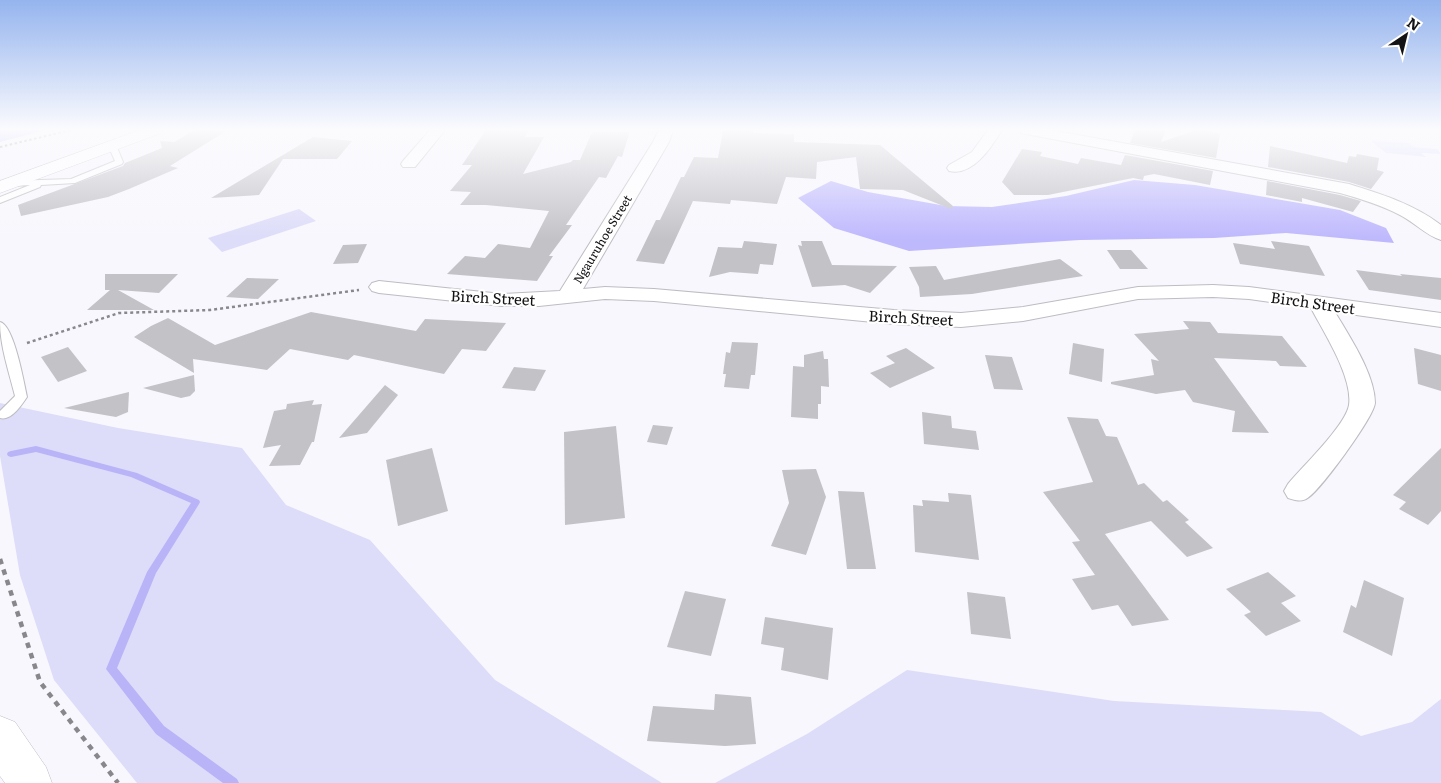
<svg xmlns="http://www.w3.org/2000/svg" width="1441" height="783" font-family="Literata,serif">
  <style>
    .green { fill: #dddcf9 }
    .forest { fill: #beb8fd }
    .water { fill: #b9b3f7 }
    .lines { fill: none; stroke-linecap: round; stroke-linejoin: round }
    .stream { fill: #b9b3f7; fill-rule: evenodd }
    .building { fill: #c2c2c7 }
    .lane-casing { stroke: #bdbdc2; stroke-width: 2 }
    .street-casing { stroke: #bdbdc2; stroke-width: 2 }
    .secondary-casing { stroke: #bdbdc2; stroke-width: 1 }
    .path-far2 { stroke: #88888c; stroke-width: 2; stroke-dasharray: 2.5 2.5; stroke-linecap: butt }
    .path-far1 { stroke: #88888c; stroke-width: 2.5; stroke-dasharray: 3 3; stroke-linecap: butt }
    .path { stroke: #88888c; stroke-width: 4.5; stroke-dasharray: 5.5 5.5; stroke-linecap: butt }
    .lane { fill: #fff; fill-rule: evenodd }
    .street { fill: #fff; fill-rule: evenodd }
    .secondary { fill: #fff; fill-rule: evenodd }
    .labels { text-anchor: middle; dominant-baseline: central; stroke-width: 4.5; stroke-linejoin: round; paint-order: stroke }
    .far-street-label { font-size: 12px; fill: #131315; stroke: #fff }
    .street-label { font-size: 15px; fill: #131315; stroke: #fff }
  </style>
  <rect width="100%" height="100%" fill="#f7f7fd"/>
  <!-- green -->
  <g class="green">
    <path d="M1371,141L1408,143L1414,147L1437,149L1441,154L1421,153L1426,157L1386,153Z"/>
    <path d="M299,209L316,221L222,252L208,238Z"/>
    <path d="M0,403L118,428L242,448L286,505L370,540L495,680L662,783H137L54,680L20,575L0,456Z"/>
    <path d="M907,670L1114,701L1321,712L1361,736L1412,722L1441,699V783H715L807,734Z"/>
  </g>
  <!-- forest -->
  <path class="forest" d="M1134,180L1195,185L1340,210L1386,228L1394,243L1286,233L1214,238L1080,240L909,251L834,228L798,198L831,181L868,192L946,206L992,207L1066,196Z"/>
  <!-- water -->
  <path class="water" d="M0,130H46L0,142Z"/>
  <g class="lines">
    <!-- stream -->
    <path class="stream" d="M36,446L137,473L199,500L200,502L199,504L156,573L117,668L164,726L237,779L239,783H223L156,734L106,669L147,572L191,503L131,477L36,452L11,457L8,456L7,454L8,452L11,451Z"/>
  </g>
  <!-- building -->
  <g class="building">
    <path d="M195,130L226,131L170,166L178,168L129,189L108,197L21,216L18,205L123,166L125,163L162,148L160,141L174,142Z"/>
    <path d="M486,130H529L525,137H544L523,174L571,162L573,160H580L592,132H629V134L622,157L618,156L606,178L599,177L566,225H572L549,256H553L537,281L447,274L465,256L485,258L498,244L530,248L549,211L486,205H460L471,192L450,191L472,165H462Z"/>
    <path d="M725,130H753V133L794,134V142L880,145L953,206L951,209L903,190L860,189L856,157L817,162L816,179L786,177L777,204L731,200L730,204L693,201L664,264L636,261L656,220H660L681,177H684L694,157L718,158L723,131Z"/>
    <path d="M1135,130H1166L1161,142L1196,130H1207L1220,134L1216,158L1130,143Z"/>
    <path d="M313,137L352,141L337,159H283L259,195L211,198Z"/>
    <path d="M1270,146L1347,163L1349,156L1356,157L1357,154L1379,158L1377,170L1384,172L1371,189L1349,182L1268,167Z"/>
    <path d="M1022,149L1042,152L1040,156L1078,164L1081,158L1121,165L1125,155L1213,171L1210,185L1154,174L1144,176L1143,180L1133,178L1048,195H1014L1002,182Z"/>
    <path d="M1267,181L1340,195L1361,201L1353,212L1302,198V202L1266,195Z"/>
    <path d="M744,241L777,244L773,265L760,264L758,274L730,272L709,277L718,247L742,248Z"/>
    <path d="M801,241H822L832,265L897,266L870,293L845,285L812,287L798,245L802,246Z"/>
    <path d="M1271,241L1309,246L1325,276L1240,264L1233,243L1275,249Z"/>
    <path d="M367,244L358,263L333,264L343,245Z"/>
    <path d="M1107,250H1131L1148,269H1120Z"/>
    <path d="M1060,259L1083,276L972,294L920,297L919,287L909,267L936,266L944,280Z"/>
    <path d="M1356,270L1402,276L1400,274L1441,278V300L1369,290Z"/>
    <path d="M105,274H178L159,293L118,290L154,310H87L110,290H105Z"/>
    <path d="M247,278L279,279L258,299L226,297Z"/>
    <path d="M311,312L416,331L425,319L506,323L486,351L462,349L444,374L354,355L348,360L290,349L267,370L193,359L194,373L134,337L151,326L168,318L215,345Z"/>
    <path d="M1183,321L1210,322L1218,333L1282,336L1307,367L1280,366L1276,361L1214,358L1269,433L1232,432L1235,411L1193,402L1185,390L1156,394L1111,384V382L1154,375L1151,359L1159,361L1134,334L1189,329Z"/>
    <path d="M732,342L758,343L755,375H751L749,389L724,387L726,374H723L726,352L730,353Z"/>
    <path d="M1073,343L1104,349L1102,382L1069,374Z"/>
    <path d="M68,347L87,371L58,382L41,357Z"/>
    <path d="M906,348L935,368L890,388L870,373L895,363L886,356Z"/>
    <path d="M1414,348L1441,355V391L1418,384Z"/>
    <path d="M823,351L824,359H828L829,387L821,386V404H818V419L791,417L793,366L804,367V355Z"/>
    <path d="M985,355L1012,357L1023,390L994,389Z"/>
    <path d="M514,367L546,370L535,391L502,388Z"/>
    <path d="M194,375L195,391L190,396L181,398L143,388Z"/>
    <path d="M385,385L398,395L367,433L339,438Z"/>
    <path d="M129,392L128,412L116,417L64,408Z"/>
    <path d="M314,400L312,405L322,404L314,442H312L300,465L269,466L281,445L263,448L274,411L286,409L287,404Z"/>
    <path d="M922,412L951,416L952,428L976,431L979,450L924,444Z"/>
    <path d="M1067,417L1098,419L1106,436L1117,437L1138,485L1144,483L1163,502L1167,500L1189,520L1185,522L1213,548L1187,557L1151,521L1105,534L1169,620L1132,626L1118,605L1092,610L1072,579L1095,575L1072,542L1080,541L1043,492L1093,482Z"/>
    <path d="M653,425L673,427L667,445L647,442Z"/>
    <path d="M616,426L625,518L565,525L564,432Z"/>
    <path d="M432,448L448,511L398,526L386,460Z"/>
    <path d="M1441,448V511L1428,525L1399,509L1406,502L1393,495Z"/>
    <path d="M816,469L826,497L806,555L771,546L789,503L782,470Z"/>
    <path d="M838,491L864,492L876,569H847Z"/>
    <path d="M948,493L971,495L979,560L915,552L913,505L923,506L922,500L949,502Z"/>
    <path d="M1268,572L1296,596L1281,603L1301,621L1266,636L1244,615L1251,612L1226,589Z"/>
    <path d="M1364,580L1404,598L1392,656L1343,632L1351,605L1356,608Z"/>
    <path d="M685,591L726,599L711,656L667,647Z"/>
    <path d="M967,592L1005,597L1011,639L971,634Z"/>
    <path d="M765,617L833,628L828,680L781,670L784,648L761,644Z"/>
    <path d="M715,694L751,697L756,744L725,746L647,741L653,706L714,710Z"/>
  </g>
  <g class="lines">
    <!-- lane casing -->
    <g class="lane-casing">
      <g id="lane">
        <path d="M109,143L116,145L123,162L122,164L75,183L41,185L40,187L0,203V197L30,185L13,186L9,183L10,181L71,179L115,161L108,145Z"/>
        <path d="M0,322C14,325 24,383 27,397C21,406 11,421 0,418V411L15,396C9,372 0,346 0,322Z"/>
      </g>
    </g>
    <!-- street casing -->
    <g class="street-casing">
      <g id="street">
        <path d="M430,130H445L415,167H403L401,164L403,161Z"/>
        <path d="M659,130H673L669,142L583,289L605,287L654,289L894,310L961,313L1023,307L1138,287L1213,285L1249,287L1441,313V327L1335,312C1349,336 1375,374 1375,403C1374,417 1318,494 1306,499C1299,502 1295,500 1288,498L1284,491L1288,484C1302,467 1346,425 1349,405C1353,377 1324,333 1311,308L1249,299L1213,297L1138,299L1023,321L961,327L894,324L654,301L605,299L539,306H502L379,293L372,291L369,287L372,283L379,281L502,294L560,291L653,142Z"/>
        <path d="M988,130H1002C992,146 973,177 949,171L947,168L949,165L972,152Z"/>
        <path d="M1019,130H1050L1349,184C1381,194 1414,204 1441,225V240C1427,236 1414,222 1400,215C1381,205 1361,199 1340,193L1026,134L1021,133Z"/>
      </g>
    </g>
    <!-- secondary casing -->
    <g class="secondary-casing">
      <g id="secondary">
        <path d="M140,130H163L161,133L0,193V181Z"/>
        <path d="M0,716L15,722L46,767L52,783H5L0,776Z"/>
      </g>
    </g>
    <!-- path-far2 -->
    <path class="path-far2" d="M0,147L71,130"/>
    <!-- path-far1 -->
    <path class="path-far1" d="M27,343L119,313L210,310L359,290"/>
    <!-- path -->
    <path class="path" d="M0,559L40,682L118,783"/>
    <!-- lane -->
    <use href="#lane" class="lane"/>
    <!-- street -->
    <use href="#street" class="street"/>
    <!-- secondary -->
    <use href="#secondary" class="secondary"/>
  </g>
  <!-- sky -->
  <linearGradient id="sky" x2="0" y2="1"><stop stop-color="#95b4ee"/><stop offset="0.54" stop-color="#fbfbfe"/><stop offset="1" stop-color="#fbfbfe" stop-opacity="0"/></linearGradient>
  <rect width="1441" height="240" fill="url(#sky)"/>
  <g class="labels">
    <!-- far-street labels -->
    <g class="far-street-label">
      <text transform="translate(602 239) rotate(-59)">Ngauruhoe Street</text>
    </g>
    <!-- street labels -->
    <g class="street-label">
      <text transform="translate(493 297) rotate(3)">Birch Street</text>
      <text transform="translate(1313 302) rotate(8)">Birch Street</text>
      <text transform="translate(911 317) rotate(3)">Birch Street</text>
    </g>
  </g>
  <!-- north arrow -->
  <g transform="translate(1406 35) rotate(35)" stroke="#ffffff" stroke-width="4" paint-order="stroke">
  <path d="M0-4L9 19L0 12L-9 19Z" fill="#131315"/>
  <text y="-8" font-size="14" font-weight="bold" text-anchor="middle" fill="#131315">N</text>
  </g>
</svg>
